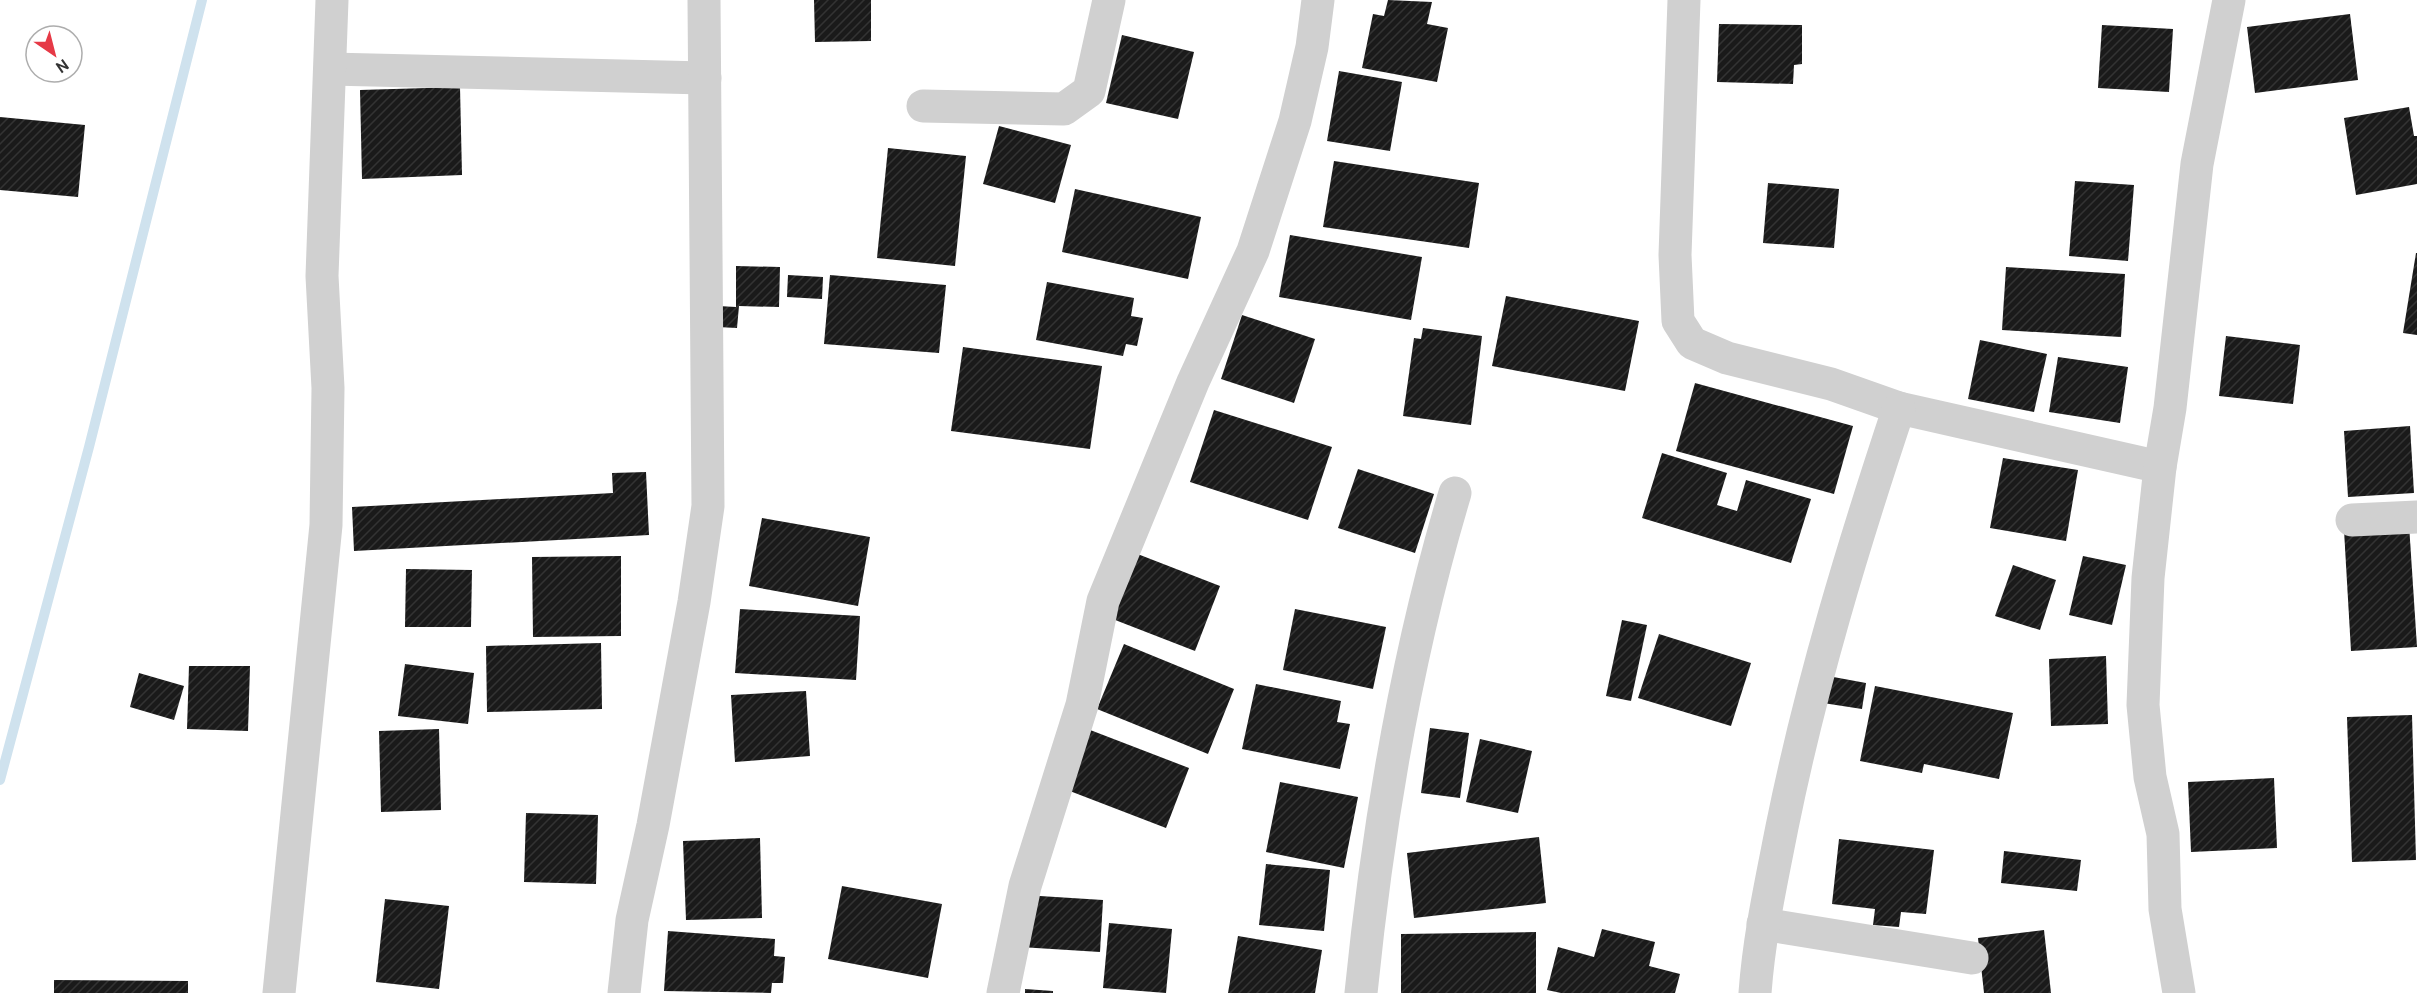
<svg xmlns="http://www.w3.org/2000/svg" width="2417" height="993" font-family="Cabin,sans-serif">
  <style>
    .lines { fill: none; stroke-linecap: round; stroke-linejoin: round }
    .stream { stroke: #cfe2ee; stroke-width: 10 }
    .building { fill: url(#building-hatch) }
    .street { stroke: #d0d0d0; stroke-width: 33 }
  </style>
  <defs>
    <pattern id="building-hatch" width="6" height="6" patternUnits="userSpaceOnUse" patternTransform="scale(1.5)"><rect width="6" height="6" fill="#1a1a1a"/><path d="M-1 1l2-2M0 6l6-6M5 7l2-2" fill="none" stroke="#333"/></pattern>
  </defs>
  <rect width="100%" height="100%" fill="#fff"/>
  <g class="lines">
    <!-- stream -->
    <path class="stream" d="M0,780L89,447L202,0"/>
  </g>
  <!-- building -->
  <g class="building">
    <path d="M814,0H871V41L815,42Z"/>
    <path d="M1388,0L1432,2L1427,24L1448,28L1437,82L1362,68L1373,14L1384,16Z"/>
    <path d="M2350,14L2358,80L2255,93L2247,27Z"/>
    <path d="M1719,24L1802,25V64L1794,65L1793,84L1717,82Z"/>
    <path d="M2102,25L2173,29L2169,92L2098,88Z"/>
    <path d="M1122,35L1194,52L1178,119L1106,103Z"/>
    <path d="M1339,71L1402,82L1390,151L1327,141Z"/>
    <path d="M460,87L462,175L362,179L360,90Z"/>
    <path d="M2409,107L2414,136H2417V184L2356,195L2344,118Z"/>
    <path d="M0,117L85,125L78,197L0,190Z"/>
    <path d="M999,126L1071,145L1055,203L983,184Z"/>
    <path d="M888,148L966,156L955,266L877,258Z"/>
    <path d="M1334,161L1479,183L1469,248L1323,227Z"/>
    <path d="M2075,181L2134,185L2128,261L2069,256Z"/>
    <path d="M1768,183L1839,189L1834,248L1763,243Z"/>
    <path d="M1075,189L1201,217L1188,279L1062,252Z"/>
    <path d="M1290,235L1422,257L1411,320L1279,297Z"/>
    <path d="M2416,253H2417V335L2403,333Z"/>
    <path d="M736,266L780,267L779,307L739,306L737,328L717,327L718,306L736,307Z"/>
    <path d="M2006,267L2125,274L2121,337L2002,330Z"/>
    <path d="M788,275L823,277L822,299L787,297Z"/>
    <path d="M830,275L946,285L939,353L824,344Z"/>
    <path d="M1047,282L1134,298L1131,316L1143,318L1137,346L1126,344L1123,356L1036,340Z"/>
    <path d="M1506,296L1639,321L1625,391L1492,366Z"/>
    <path d="M1242,315L1315,339L1294,403L1221,379Z"/>
    <path d="M1423,328L1482,336L1471,425L1403,416L1414,338L1421,339Z"/>
    <path d="M2226,336L2300,345L2293,404L2219,396Z"/>
    <path d="M1980,340L2047,354L2034,412L1968,399Z"/>
    <path d="M963,347L1102,366L1090,449L951,431Z"/>
    <path d="M2058,357L2128,367L2120,423L2049,412Z"/>
    <path d="M1695,383L1853,426L1834,494L1676,451Z"/>
    <path d="M1214,410L1332,447L1308,520L1190,482Z"/>
    <path d="M2410,426L2414,493L2348,497L2344,431Z"/>
    <path d="M1662,453L1727,473L1717,505L1737,511L1746,480L1811,499L1791,563L1642,518Z"/>
    <path d="M2003,458L2078,470L2066,541L1990,528Z"/>
    <path d="M1358,469L1434,494L1415,553L1338,528Z"/>
    <path d="M646,472L649,535L354,551L352,507L613,493L612,473Z"/>
    <path d="M2408,509L2417,647L2351,651L2343,513Z"/>
    <path d="M762,518L870,537L858,606L749,586Z"/>
    <path d="M1135,553L1220,586L1195,651L1110,618Z"/>
    <path d="M621,556V636L533,637L532,557Z"/>
    <path d="M2083,556L2126,565L2112,625L2069,615Z"/>
    <path d="M2013,565L2056,580L2040,630L1995,616Z"/>
    <path d="M406,569L472,570L471,627H405Z"/>
    <path d="M740,609L860,616L856,680L735,673Z"/>
    <path d="M1295,609L1386,627L1373,689L1283,670Z"/>
    <path d="M1622,620L1647,625L1631,701L1606,696Z"/>
    <path d="M1659,634L1751,663L1731,726L1638,698Z"/>
    <path d="M601,643L602,709L487,712L486,646Z"/>
    <path d="M1124,644L1234,689L1208,754L1097,709Z"/>
    <path d="M2106,656L2108,724L2051,726L2049,659Z"/>
    <path d="M405,664L474,673L468,724L398,716Z"/>
    <path d="M189,666H250L248,731L187,729Z"/>
    <path d="M139,673L184,686L174,720L130,707Z"/>
    <path d="M1828,676L1866,683L1862,709L1823,703Z"/>
    <path d="M1256,684L1341,701L1337,722L1350,724L1340,769L1242,749Z"/>
    <path d="M1875,686L2013,713L1999,779L1924,764L1922,773L1860,761Z"/>
    <path d="M806,691L810,756L735,762L731,695Z"/>
    <path d="M2412,715L2416,860L2352,862L2347,717Z"/>
    <path d="M1085,728L1189,768L1166,828L1062,788Z"/>
    <path d="M1430,728L1469,733L1460,798L1421,793Z"/>
    <path d="M439,729L441,810L381,812L379,731Z"/>
    <path d="M1480,739L1532,751L1518,813L1466,802Z"/>
    <path d="M2274,778L2277,848L2191,852L2188,782Z"/>
    <path d="M1280,782L1358,797L1344,868L1266,852Z"/>
    <path d="M526,813L598,815L596,884L524,882Z"/>
    <path d="M1539,837L1546,903L1414,918L1407,853Z"/>
    <path d="M760,838L762,918L686,920L683,841Z"/>
    <path d="M1839,839L1934,850L1926,914L1901,912L1899,927L1873,925L1875,909L1832,904Z"/>
    <path d="M2004,851L2081,860L2077,891L2001,883Z"/>
    <path d="M1266,864L1330,870L1324,931L1259,925Z"/>
    <path d="M842,886L942,904L928,978L828,959Z"/>
    <path d="M1024,895L1103,900L1100,952L1020,947Z"/>
    <path d="M385,899L449,906L439,989L376,982Z"/>
    <path d="M1109,923L1172,929L1166,993L1103,988Z"/>
    <path d="M1602,929L1655,942L1649,966L1680,974L1675,993H1561L1547,990L1558,947L1594,957Z"/>
    <path d="M2044,930L2051,993H1984L1978,938Z"/>
    <path d="M668,931L775,939L774,956L785,957L783,983H772L771,993L664,991Z"/>
    <path d="M1536,932V993H1401V934Z"/>
    <path d="M1238,936L1322,950L1315,993H1228Z"/>
    <path d="M54,980L188,981V993H54Z"/>
    <path d="M1025,989L1053,991V993H1025Z"/>
  </g>
  <g class="lines">
    <!-- street -->
    <g class="street">
      <path d="M1684,0L1675,255L1678,321L1692,343L1727,358L1831,384L1899,408L2160,467"/>
      <path d="M330,69L705,78"/>
      <path d="M923,106L1064,109L1089,91L1109,0"/>
      <path d="M2352,520L2417,517"/>
      <path d="M1763,924L1972,958"/>
      <path d="M279,993L326,525L328,388L322,276L332,0"/>
      <path d="M624,993L632,920L653,825L694,602L708,506L704,0"/>
      <path d="M1003,993L1025,886L1082,705L1103,601L1193,382L1253,251L1295,121L1312,47L1318,0"/>
      <path d="M1361,993C1378,824 1406,656 1455,493"/>
      <path d="M1755,993C1759,937 1771,883 1782,827C1811,684 1853,546 1899,408"/>
      <path d="M2179,993L2165,909L2163,834L2150,777L2143,705L2148,578L2160,467L2170,408L2197,164L2229,0"/>
    </g>
  </g>
  <!-- north arrow -->
  <g transform="translate(54 54) rotate(145)"><circle r="28" fill="#ffffff" stroke="#adadad" stroke-width="1.5"/>
  <path d="M0-4.5L10 22L0 15L-10 22Z" fill="#e63946"/>
  <text y="-9" font-size="16" font-weight="bold" text-anchor="middle" fill="#333333">N</text>
  </g>
</svg>
